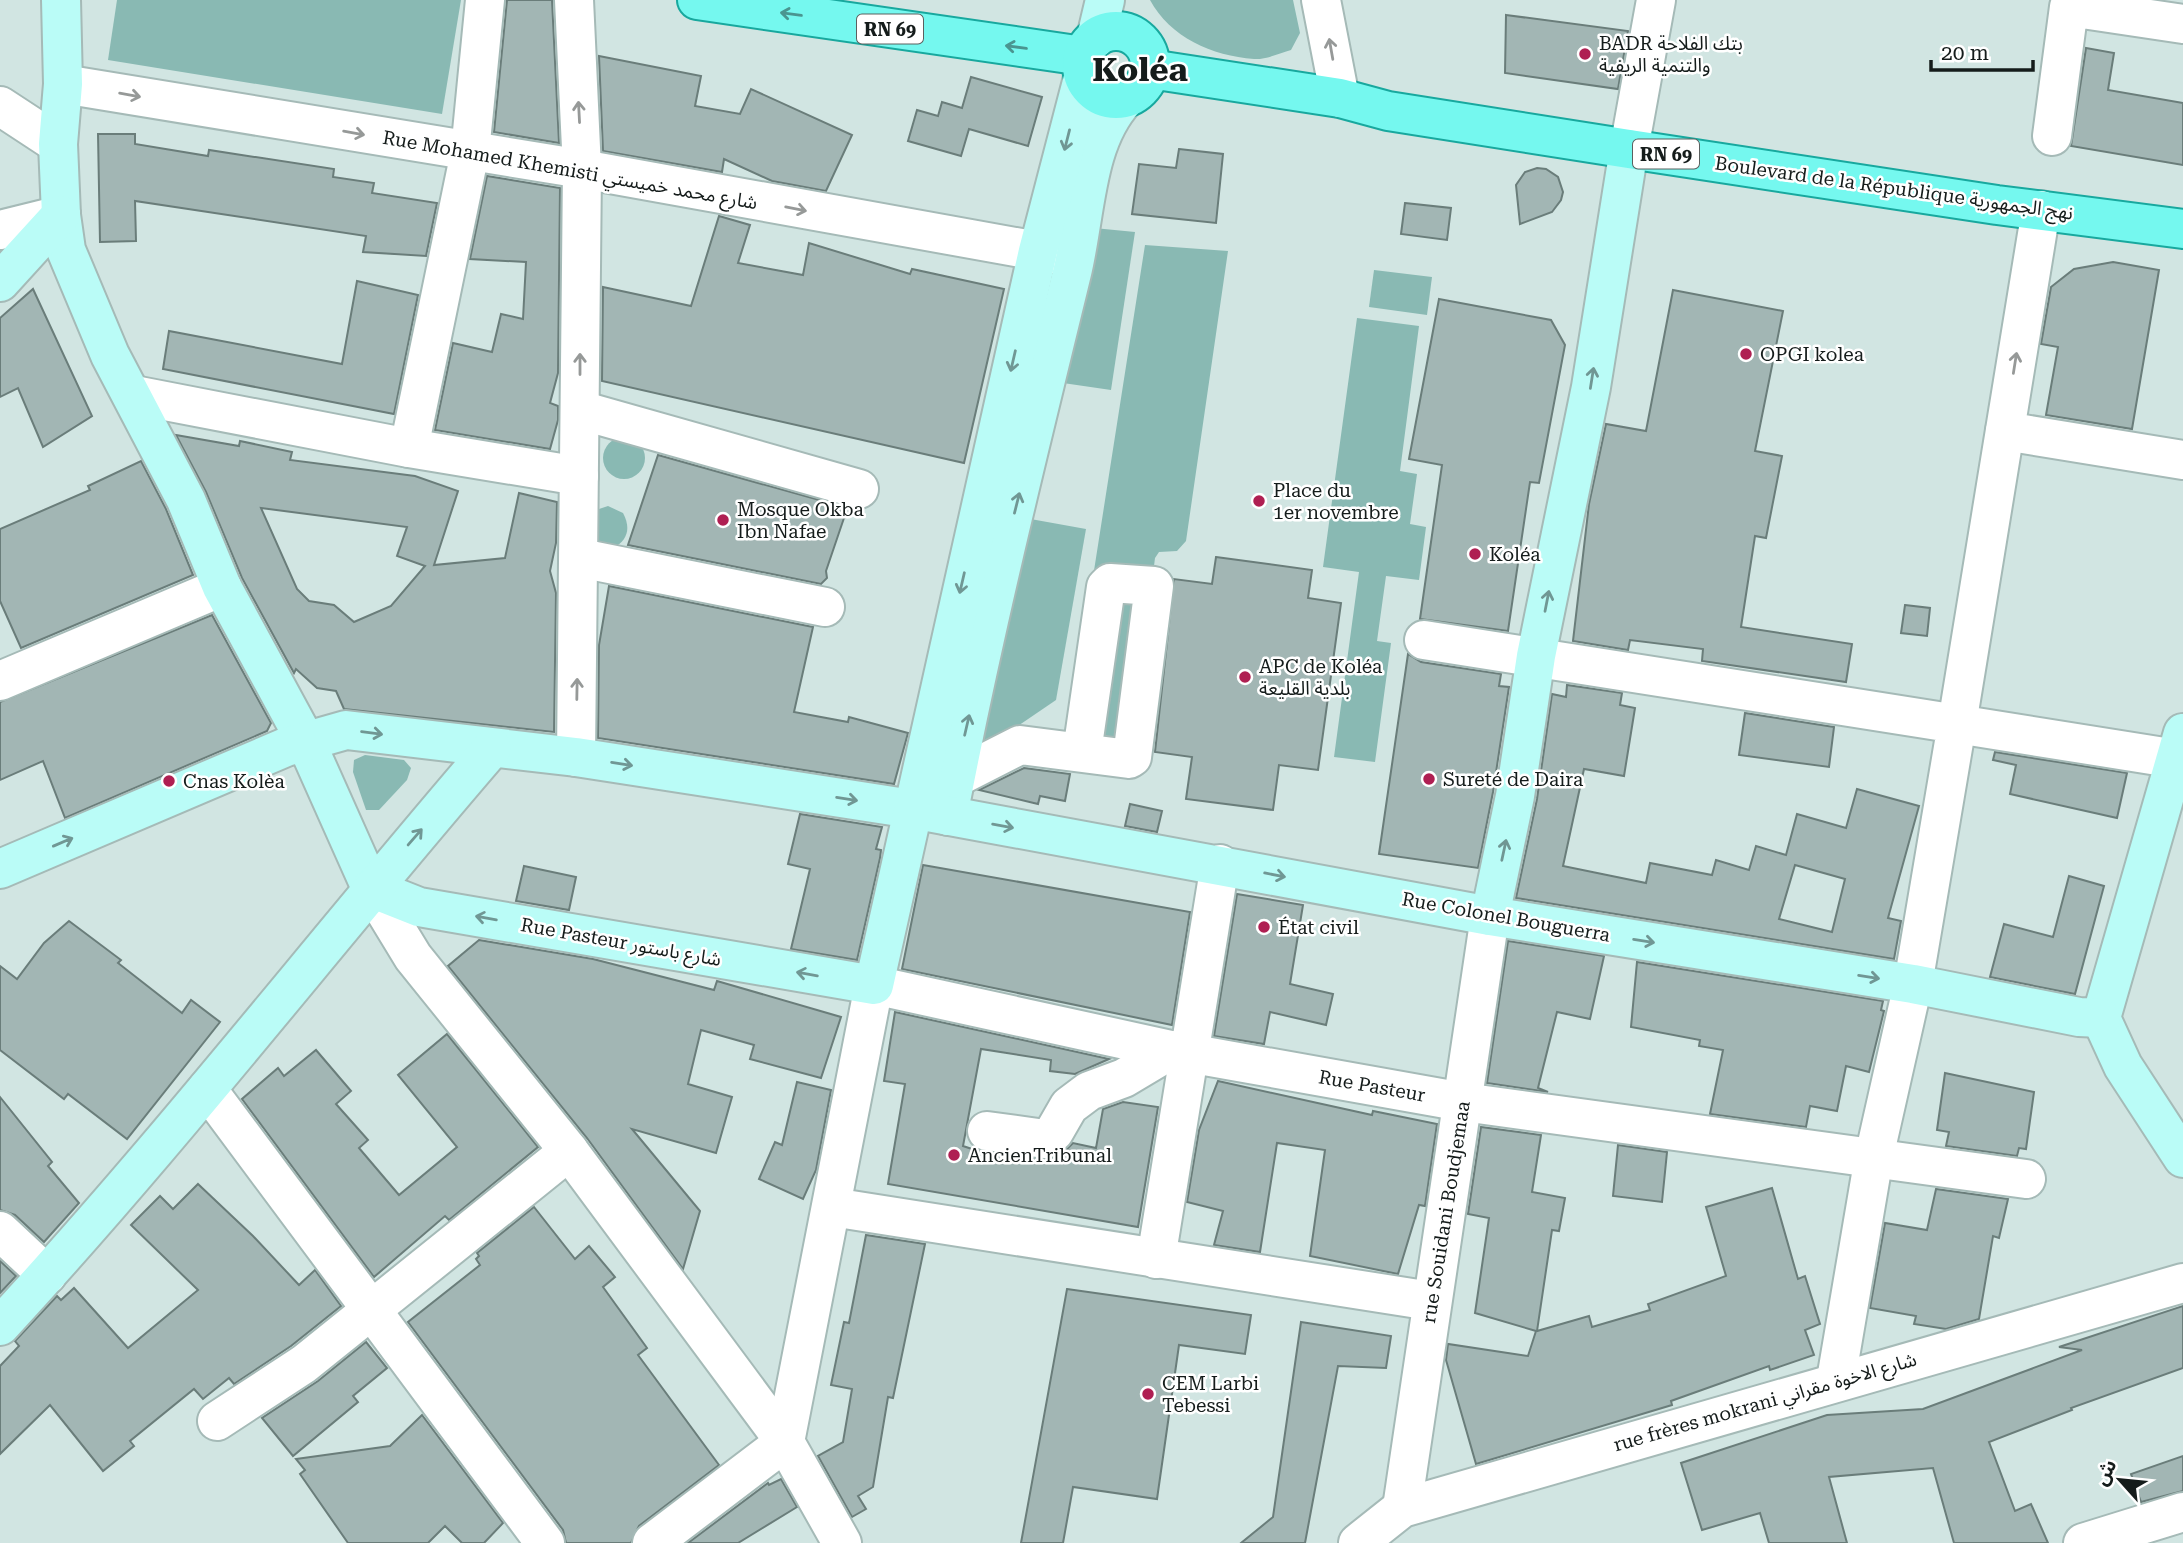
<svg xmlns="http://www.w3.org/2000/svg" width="2183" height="1543" font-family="'Roboto Serif','Noto Sans Arabic',serif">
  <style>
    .green { fill: #89b9b3 }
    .building { fill: #a2b6b4; stroke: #6a7d7a; stroke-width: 2; fill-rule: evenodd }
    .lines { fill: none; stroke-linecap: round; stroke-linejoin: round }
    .street-casing { stroke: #a5bab7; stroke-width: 42 }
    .secondary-casing { stroke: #a5bab7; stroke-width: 42 }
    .primary-casing { stroke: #18a89e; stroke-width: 42 }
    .street { stroke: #fff; stroke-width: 38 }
    .secondary { stroke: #bafcf7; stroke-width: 38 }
    .primary { stroke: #75f8ef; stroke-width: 38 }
    .oneway { stroke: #4a9590 }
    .oneway2 { stroke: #969998 }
    .oneway3 { stroke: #709794 }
    .poi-dot { fill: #af1f52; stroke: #fff; stroke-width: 2.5 }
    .labels { text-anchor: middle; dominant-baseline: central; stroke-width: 5; stroke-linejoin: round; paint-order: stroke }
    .shield { fill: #fff; stroke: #5b605f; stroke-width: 2 }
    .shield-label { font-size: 18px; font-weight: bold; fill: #151c1b }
    .poi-label { font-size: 19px; fill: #151c1b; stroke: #fff; text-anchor: start }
    .street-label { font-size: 19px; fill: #151c1b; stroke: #fff }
    .town-label { font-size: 33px; font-weight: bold; fill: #151c1b; stroke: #fff }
  </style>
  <rect width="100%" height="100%" fill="#d1e5e2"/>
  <!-- green -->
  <g class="green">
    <path d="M117,0H461L442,114L108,60Z"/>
    <path d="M1150,0H1293L1300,33L1291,50C1280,53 1265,60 1254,59C1212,56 1170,37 1150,0Z"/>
    <path d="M1094,228L1135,232L1111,390L1063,383Z"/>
    <path d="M1145,245L1228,251L1186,541L1177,551L1159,552L1155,558L1132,741L1067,743Z"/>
    <path d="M1374,270L1432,277L1427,315L1369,307Z"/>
    <path d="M1357,318L1419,326L1400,471L1417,474L1410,524L1426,527L1419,580L1386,576L1377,641L1391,643L1375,762L1334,757L1359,572L1323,567Z"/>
    <circle cx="624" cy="458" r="21"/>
    <path d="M608,506L623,513C631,528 628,540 613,548L597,547L593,511Z"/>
    <path d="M1025,518L1086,529L1056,700L977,754Z"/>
    <path d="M365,755L404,760L411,768L407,780L379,810H366L353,772L354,760Z"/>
  </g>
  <!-- building -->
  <g class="building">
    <path d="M507,0H552L559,143L494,132Z"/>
    <path d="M1506,15L1628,31L1618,89L1505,73Z"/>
    <path d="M2086,48L2114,53L2108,90L2183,103V165L2071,146Z"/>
    <path d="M599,56L701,76L695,106L740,114L751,89L852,135L826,191L772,181L724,159L722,172L603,151Z"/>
    <path d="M971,77L1042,97L1028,146L969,129L961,156L908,141L917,110L938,116L942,102L962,108Z"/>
    <path d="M98,134H135V144L208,156L209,150L334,169L333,177L374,183L372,193L437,203L426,256L363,252L366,236L135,201L136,241L100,242Z"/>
    <path d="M1179,149L1223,154L1216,223L1132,214L1139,164L1176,168Z"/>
    <path d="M1537,168L1546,169L1558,177L1563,192L1561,200L1552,212L1520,224L1516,185L1525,172Z"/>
    <path d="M487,176L560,188L558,373L550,403L558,406V420L550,449L435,430L453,343L492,352L501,314L523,319L526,262L470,259Z"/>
    <path d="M1405,203L1451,208L1447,240L1401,234Z"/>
    <path d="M719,216L750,225L738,263L803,275L809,243L910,274L912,269L1004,289L964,463L602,381L603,287L691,306Z"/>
    <path d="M2113,262L2159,270L2132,429L2046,415L2058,347L2041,344L2051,287L2074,269Z"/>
    <path d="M357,281L418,295L394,414L163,369L169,331L342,364Z"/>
    <path d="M33,289L92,416L43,447L18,388L0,397V318Z"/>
    <path d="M1673,290L1783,311L1755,451L1782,456L1766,538L1755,536L1741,627L1852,644L1846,682L1702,661L1703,649L1630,640L1628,650L1573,641L1589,504L1606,424L1646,431Z"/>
    <path d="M1439,299L1551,320L1565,345L1539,483L1530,482L1508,631L1420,619L1442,465L1409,459Z"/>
    <path d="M176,435L239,446L240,441L292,452L290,460L415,476L458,491L434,565L505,558L519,493L557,502L556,543L550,571L556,593L554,732L344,709L336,691L317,688L296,669L294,673L242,578L206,492ZM261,508L407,527L397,556L425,566L391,606L354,622L334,605L309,601L297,589Z"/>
    <path d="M658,455L855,510L844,518L826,571L827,578L821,584L628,545Z"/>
    <path d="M141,461L166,509L193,575L21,648L0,601V529L90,490L88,486Z"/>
    <path d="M1216,557L1312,570L1308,598L1341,603L1318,770L1279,765L1273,810L1186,799L1192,757L1155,752L1174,579L1212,584Z"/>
    <path d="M609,586L813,627L794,712L848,722L849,717L908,733L894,784L598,738L599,645Z"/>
    <path d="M1905,605L1930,608L1927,636L1901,633Z"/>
    <path d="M212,615L271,723L267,731L65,818L43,761L0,780V702Z"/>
    <path d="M1408,654L1421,662L1501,674L1499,686L1509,687L1493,792L1478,868L1379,854Z"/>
    <path d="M1567,685L1622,693L1620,705L1635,708L1624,776L1584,769L1563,866L1646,883L1650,863L1712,875L1716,860L1749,870L1756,846L1786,855L1797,814L1846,828L1857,789L1919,806L1888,918L1901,921L1894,959L1516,898L1537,799L1552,694L1566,697ZM1795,865L1845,879L1832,932L1779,919Z"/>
    <path d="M1745,713L1834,727L1829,767L1739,755Z"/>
    <path d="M1995,752L2127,773L2117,818L2010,794L2016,765L1993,760Z"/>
    <path d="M1024,768L1070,774L1065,801L1040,796L1038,804L979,790Z"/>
    <path d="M1130,804L1162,811L1157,832L1125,826Z"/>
    <path d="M800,814L882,827L876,849L881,850L880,858L857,960L791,949L810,869L788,864Z"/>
    <path d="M923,865L1190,912L1172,1025L902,969Z"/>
    <path d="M524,866L576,877L569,910L516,901Z"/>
    <path d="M2069,876L2104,886L2075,994L1990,977L2004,924L2053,937Z"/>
    <path d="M1237,894L1303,905L1290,984L1333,994L1326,1025L1270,1012L1264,1044L1214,1036Z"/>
    <path d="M69,921L121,960L118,963L182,1013L191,1000L220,1022L127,1139L68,1094L64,1099L0,1050V966L17,979L44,943Z"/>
    <path d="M479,940L593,959L714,990L717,981L841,1017L821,1078L750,1059L754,1045L701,1030L688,1084L732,1097L716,1153L632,1129L700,1211L683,1269L587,1138L448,966Z"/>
    <path d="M1508,941L1604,956L1590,1019L1557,1012L1538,1088L1548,1092L1487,1083Z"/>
    <path d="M1637,962L1883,1001L1881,1010L1884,1011L1869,1072L1846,1066L1837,1111L1810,1106L1806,1127L1710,1114L1723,1050L1699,1046L1700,1040L1631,1027Z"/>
    <path d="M895,1012L1109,1059L1075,1074L1050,1071L1051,1060L981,1049L963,1146L984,1153L1063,1163L1065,1151L1073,1143L1096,1148L1103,1109L1123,1102L1158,1107L1138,1227L888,1184L905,1084L884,1081Z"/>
    <path d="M447,1034L538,1147L449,1220L445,1216L374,1277L242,1099L278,1068L284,1076L316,1050L351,1091L336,1104L368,1140L359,1148L399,1195L457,1147L398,1075Z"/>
    <path d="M1945,1073L2034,1092L2026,1149L2019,1148L2017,1156L1946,1146L1949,1132L1937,1130Z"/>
    <path d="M1218,1081L1372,1115L1373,1111L1437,1124L1425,1206L1419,1205L1398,1274L1310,1256L1325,1150L1277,1143L1260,1252L1214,1245L1223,1211L1187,1202L1199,1130Z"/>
    <path d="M797,1082L831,1090L816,1170L803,1199L759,1179L775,1142L782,1145Z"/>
    <path d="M0,1097L52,1162L48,1166L79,1203L44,1242L15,1215L0,1210Z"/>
    <path d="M1481,1127L1541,1135L1532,1192L1565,1198L1559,1231L1552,1230L1537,1331L1589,1316L1592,1327L1650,1310L1648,1304L1726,1276L1706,1207L1772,1188L1798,1279L1805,1276L1820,1324L1805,1330L1814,1355L1770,1370L1769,1366L1671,1401L1672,1405L1476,1464L1446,1360L1448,1344L1528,1356L1536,1331L1475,1313L1489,1218L1468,1214Z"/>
    <path d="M1618,1145L1667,1152L1662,1202L1613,1196Z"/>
    <path d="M198,1184L253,1236L299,1285L315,1270L341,1306L291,1346L234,1384L229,1378L203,1399L194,1389L130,1441L134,1446L103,1471L50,1405L0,1454V1366L19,1346L15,1341L57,1296L61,1300L74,1288L128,1348L198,1290L131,1225L160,1196L173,1209Z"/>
    <path d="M1936,1189L2008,1199L1999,1238L1993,1236L1979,1319L1946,1329L1914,1324L1916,1316L1870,1308L1885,1223L1927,1230Z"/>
    <path d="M534,1207L575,1259L589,1246L615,1277L603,1287L647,1348L638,1355L719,1465L639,1526L631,1543H566L563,1530L408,1322L480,1265L476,1259L479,1256L477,1253Z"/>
    <path d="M866,1235L925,1244L893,1398L888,1397L873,1487L858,1496L866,1509L852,1517L818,1456L843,1442L852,1389L831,1385L844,1322L849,1323Z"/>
    <path d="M0,1261L16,1276L0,1293Z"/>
    <path d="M1067,1289L1251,1315L1245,1354L1179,1345L1157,1499L1073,1487L1063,1543H1021Z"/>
    <path d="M2183,1306V1368L2071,1408L2072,1410L1989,1442L2015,1511L2031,1504L2048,1543H1954L1933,1468L1829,1477L1847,1543H1769L1760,1513L1702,1530L1681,1463L1827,1415L1923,1409L2082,1350L2059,1347Z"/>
    <path d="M1301,1322L1391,1336L1386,1368L1338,1366L1305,1543H1241L1273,1517Z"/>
    <path d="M366,1342L387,1368L353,1396L358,1402L293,1456L262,1418L318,1381Z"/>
    <path d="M422,1415L503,1523L484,1543H462L445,1526L428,1543H348L300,1474L305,1470L296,1459L390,1446Z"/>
    <path d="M2183,1456V1491L2141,1502L2131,1474Z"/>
    <path d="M781,1479L797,1507L738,1543H688L768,1483L769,1485Z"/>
  </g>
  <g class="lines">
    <!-- street casing -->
    <g class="street-casing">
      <g id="street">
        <path d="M574,0L582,169L576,757"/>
        <path d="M1321,0L1340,98"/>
        <path d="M63,84L582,169L1071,257"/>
        <path d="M0,106L58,144"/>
        <path d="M2052,136L2069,7L2183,24"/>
        <path d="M1629,149L1656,0"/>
        <path d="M2041,210L1957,724L2183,760"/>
        <path d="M0,230L61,215"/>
        <path d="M134,395L409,448L579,476"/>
        <path d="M580,410L859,489"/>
        <path d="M2005,431L2183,460"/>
        <path d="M409,448L470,152L485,0"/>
        <path d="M580,558L825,607"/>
        <path d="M1424,640L1957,724L1913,984L1874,1157L1836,1380"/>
        <path d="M0,681L222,587"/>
        <path d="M955,778L1020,745L1129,759L1132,757L1154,586L1110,583L1106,587L1082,752"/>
        <path d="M371,888L413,957L569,1151L785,1442L842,1543"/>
        <path d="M207,1089L545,1543"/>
        <path d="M987,1131L1045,1139L1054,1132L1069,1106L1089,1091L1124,1078L1171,1050"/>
        <path d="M832,1207L1431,1301"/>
        <path d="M0,1231L47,1275"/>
        <path d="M1156,1259L1220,864"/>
        <path d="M217,1421L304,1364L569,1151"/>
        <path d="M1402,1508L1490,916"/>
        <path d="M652,1543L785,1442L874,985L1171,1050L1463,1102L2026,1179"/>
        <path d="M1358,1543L1402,1508L2183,1283"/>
        <path d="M2083,1543L2183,1512"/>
      </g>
    </g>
    <!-- secondary casing -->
    <g class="secondary-casing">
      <g id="secondary">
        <path d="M61,0L63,84L58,144L61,215L66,250L110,355L186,500L222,587L305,740L371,888"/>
        <path d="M1096,38L1105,0"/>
        <path d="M0,282L61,215"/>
        <path d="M2183,733L2101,1018L2123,1066L2183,1158"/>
        <path d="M948,816C983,634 1028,453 1072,273C1086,216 1084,143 1125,99"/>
        <path d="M0,869L286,747L346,730L576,757L912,809L1490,916L1913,984L2079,1017L2101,1018"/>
        <path d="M371,888L419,907L874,985L1038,251L1084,74"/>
        <path d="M1490,916L1515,796L1536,656L1591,387L1629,149"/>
        <path d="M0,1326C172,1140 327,939 492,748"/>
      </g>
    </g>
    <!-- primary casing -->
    <g class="primary-casing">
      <g id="primary">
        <path d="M697,0L1083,56"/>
        <circle cx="1116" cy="65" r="34"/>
        <path d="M1150,69L1340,98L1388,111L1629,149L1997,205L2183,229"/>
      </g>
    </g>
    <!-- street -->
    <use href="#street" class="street"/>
    <!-- secondary -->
    <use href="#secondary" class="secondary"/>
    <!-- primary -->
    <use href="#primary" class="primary"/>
  </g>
  <!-- one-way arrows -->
  <defs><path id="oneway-shaft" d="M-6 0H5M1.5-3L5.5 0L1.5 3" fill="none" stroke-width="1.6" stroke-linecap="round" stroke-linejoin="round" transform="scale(1.75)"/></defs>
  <g class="oneway">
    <use href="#oneway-shaft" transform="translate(791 14) rotate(-172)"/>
    <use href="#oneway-shaft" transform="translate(1016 47) rotate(-172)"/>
  </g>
  <g class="oneway2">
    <use href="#oneway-shaft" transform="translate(1331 49) rotate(-100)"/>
    <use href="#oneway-shaft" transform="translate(130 95) rotate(10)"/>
    <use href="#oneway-shaft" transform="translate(579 112) rotate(-93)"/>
    <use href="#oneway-shaft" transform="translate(354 133) rotate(10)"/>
    <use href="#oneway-shaft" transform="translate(796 209) rotate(11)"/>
    <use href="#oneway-shaft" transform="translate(2015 363) rotate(-81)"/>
    <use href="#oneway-shaft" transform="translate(580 364) rotate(-90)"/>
    <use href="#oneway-shaft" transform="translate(577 689) rotate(-89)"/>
  </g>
  <g class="oneway3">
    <use href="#oneway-shaft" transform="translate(1067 140) rotate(104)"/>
    <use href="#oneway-shaft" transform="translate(1013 361) rotate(103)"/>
    <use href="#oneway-shaft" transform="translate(1592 378) rotate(-81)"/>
    <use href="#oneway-shaft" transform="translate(1017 503) rotate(-76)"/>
    <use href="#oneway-shaft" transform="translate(962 583) rotate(103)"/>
    <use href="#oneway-shaft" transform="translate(1547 601) rotate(-79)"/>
    <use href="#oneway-shaft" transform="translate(967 725) rotate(-77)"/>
    <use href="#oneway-shaft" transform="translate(372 733) rotate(7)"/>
    <use href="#oneway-shaft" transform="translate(622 764) rotate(9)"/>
    <use href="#oneway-shaft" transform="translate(847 799) rotate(9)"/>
    <use href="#oneway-shaft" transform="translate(1003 826) rotate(10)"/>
    <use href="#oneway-shaft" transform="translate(415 837) rotate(-49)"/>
    <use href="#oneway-shaft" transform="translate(63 842) rotate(-23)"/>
    <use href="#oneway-shaft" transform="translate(1504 850) rotate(-78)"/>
    <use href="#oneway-shaft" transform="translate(1275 875) rotate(11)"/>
    <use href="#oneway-shaft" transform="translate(486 918) rotate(-170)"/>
    <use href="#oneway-shaft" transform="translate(1644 941) rotate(9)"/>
    <use href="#oneway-shaft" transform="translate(807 974) rotate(-170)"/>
    <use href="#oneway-shaft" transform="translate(1869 977) rotate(9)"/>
  </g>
  <!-- markers -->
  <g class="poi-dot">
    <circle cx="1585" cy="54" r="7"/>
    <circle cx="1746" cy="354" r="7"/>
    <circle cx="1259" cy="501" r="7"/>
    <circle cx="723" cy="520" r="7"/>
    <circle cx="1475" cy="554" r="7"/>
    <circle cx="1245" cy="677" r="7"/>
    <circle cx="1429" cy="779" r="7"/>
    <circle cx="169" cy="781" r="7"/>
    <circle cx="1264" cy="927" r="7"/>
    <circle cx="954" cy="1155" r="7"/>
    <circle cx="1148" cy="1394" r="7"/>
  </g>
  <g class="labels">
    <!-- shield labels -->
    <g class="shield">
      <rect x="857" y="14.5" width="66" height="29" rx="5"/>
      <rect x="1633" y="139.5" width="66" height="29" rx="5"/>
    </g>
    <g class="shield-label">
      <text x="890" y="29">RN 69</text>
      <text x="1666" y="154">RN 69</text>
    </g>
    <!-- poi labels -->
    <g class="poi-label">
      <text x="1599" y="43">BADR بتك الفلاحة<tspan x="1599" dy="22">والتنمية الريفية</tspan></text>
      <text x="1760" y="354">OPGI kolea</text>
      <text x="1273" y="490">Place du<tspan x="1273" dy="22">1er novembre</tspan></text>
      <text x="737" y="509">Mosque Okba<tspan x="737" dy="22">Ibn Nafae</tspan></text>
      <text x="1489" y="554">Koléa</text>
      <text x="1259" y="666">APC de Koléa<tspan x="1259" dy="22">بلدية القليعة</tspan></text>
      <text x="1443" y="779">Sureté de Daira</text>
      <text x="183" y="781">Cnas Kolèa</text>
      <text x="1278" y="927">État civil</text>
      <text x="968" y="1155">AncienTribunal</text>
      <text x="1162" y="1383">CEM Larbi<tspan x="1162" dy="22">Tebessi</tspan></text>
    </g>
    <!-- street labels -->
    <g class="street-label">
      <text transform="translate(570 170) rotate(10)">Rue Mohamed Khemisti شارع محمد خميستي</text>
      <text transform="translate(1894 188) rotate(8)">Boulevard de la République نهج الجمهورية</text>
      <text transform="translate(1506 917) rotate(10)">Rue Colonel Bouguerra</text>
      <text transform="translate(621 942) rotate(10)">Rue Pasteur شارع باستور</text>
      <text transform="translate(1372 1086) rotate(10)">Rue Pasteur</text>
      <text transform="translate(1446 1212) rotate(-81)">rue Souidani Boudjemaa</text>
      <text transform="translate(1765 1402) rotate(-16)">rue frères mokrani شارع الاخوة مقراني</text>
    </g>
    <!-- town labels -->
    <g class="town-label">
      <text x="1140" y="69">Koléa</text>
    </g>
  </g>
  <!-- north arrow -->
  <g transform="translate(2120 1480) rotate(297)" stroke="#ffffff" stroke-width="5" paint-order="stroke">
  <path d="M0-5L12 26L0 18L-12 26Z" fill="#151c1b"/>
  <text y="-10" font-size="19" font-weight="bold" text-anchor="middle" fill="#151c1b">ش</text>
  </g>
  <!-- scale -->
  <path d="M1931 60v10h102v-10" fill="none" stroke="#151c1b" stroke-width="3.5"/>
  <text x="1941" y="60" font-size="21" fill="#151c1b" stroke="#ffffff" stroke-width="5" paint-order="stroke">20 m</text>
</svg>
